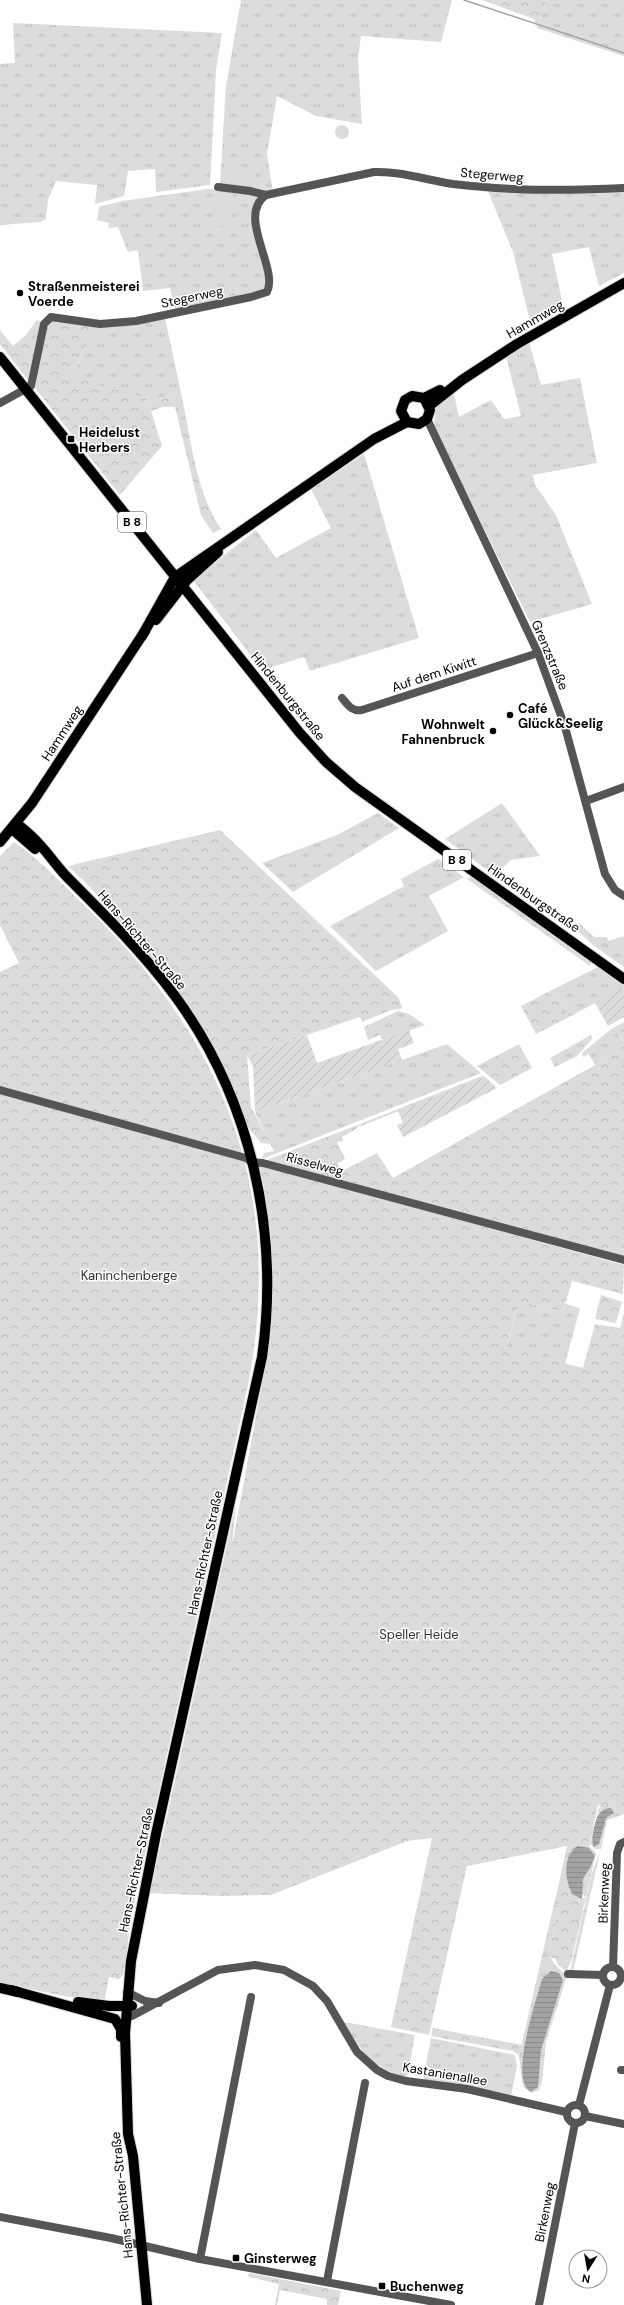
<svg xmlns="http://www.w3.org/2000/svg" width="624" height="2305" font-family="'DM Sans',sans-serif">
  <style>
    .grass { fill: url(#grass-tufts) }
    .forest { fill: url(#forest-crowns) }
    .garden { fill: url(#garden-furrows) }
    .pitch { fill: #dcdcdc }
    .water { fill: url(#water-rules) }
    .lines { fill: none; stroke-linecap: round; stroke-linejoin: round }
    .stream { stroke: #a3a3a3; stroke-width: 1.5 }
    .major-casing { stroke: #dbdbdb; stroke-width: 12 }
    .minor { stroke: #555; stroke-width: 8 }
    .major { stroke: #000; stroke-width: 10 }
    .poi-dot { fill: #000; stroke: #fff; stroke-width: 1.5 }
    .labels { text-anchor: middle; dominant-baseline: central; stroke-width: 3; stroke-linejoin: round; paint-order: stroke }
    .shield { fill: #fff; stroke: #4c4c4c; stroke-width: 1 }
    .shield-label { font-size: 12px; font-weight: bold; fill: #000 }
    .street-label { font-size: 13px; fill: #000; stroke: #fff }
    .poi-label { font-size: 13px; font-weight: bold; fill: #000; stroke: #fff; text-anchor: start }
    .park-label { font-size: 13px; fill: #333; stroke: #fff }
  </style>
  <defs>
    <pattern id="grass-tufts" width="24" height="20" patternUnits="userSpaceOnUse"><rect width="24" height="20" fill="#dcdcdc"/><path d="M3 7l-1-3M5 7V3M7 7l1-3M15 17l-1-3M17 17v-4M19 17l1-3" fill="none" stroke="#bbb"/></pattern>
    <pattern id="forest-crowns" width="20" height="18" patternUnits="userSpaceOnUse"><rect width="20" height="18" fill="#dcdcdc"/><path d="M2 6a3 3 0 1 1 6 0M12 15a3 3 0 1 1 6 0" fill="none" stroke="#bbb"/></pattern>
    <pattern id="garden-furrows" width="10" height="10" patternUnits="userSpaceOnUse"><rect width="10" height="10" fill="#dcdcdc"/><path d="M-1 1l2-2M0 10L10 0M9 11l2-2" fill="none" stroke="#bbb"/></pattern>
    <pattern id="water-rules" width="6" height="5" patternUnits="userSpaceOnUse"><rect width="6" height="5" fill="#a3a3a3"/><path d="M0 2.5h6" fill="none" stroke="#8b8b8b"/></pattern>
  </defs>
  <rect width="100%" height="100%" fill="#fff"/>
  <!-- grass -->
  <g class="grass">
    <path d="M241,0H452L441,42L361,36L358,58L362,124L316,116L277,96L267,154L273,192L221,185L220,183L226,86Z"/>
    <path d="M547,0H624V56L537,28Z"/>
    <path d="M13,23L222,33L216,70L210,185L156,192L155,169L128,171L124,196L95,204L97,185L56,181L48,200L46,219L41,222L0,225V64L15,63Z"/>
    <path d="M208,189L231,190L257,196L256,203L267,281L265,290L176,312L170,288L143,291L138,250L128,252L118,227L108,228L109,223L97,220L99,207L122,201Z"/>
    <path d="M487,189H624V273L599,286L589,247L552,254L563,306L531,325L513,252Z"/>
    <path d="M165,318L181,393L148,404L71,377L96,326Z"/>
    <path d="M529,342L541,385L580,378L597,463L533,475L535,485L556,515L592,604L530,622L434,427L436,403L453,390L459,417L491,400L504,419L521,416L506,356Z"/>
    <path d="M364,454L419,638L310,671L304,657L262,670L193,580L256,530L276,558L331,528L311,489Z"/>
    <path d="M502,803L540,856L511,860L494,875L445,839Z"/>
    <path d="M378,813L399,828L293,892L262,863L337,835Z"/>
    <path d="M438,859L464,877L429,896L448,931L376,971L330,926L404,886L401,879Z"/>
    <path d="M470,877L475,878L526,914L545,930L561,937L591,961L590,966L467,879Z"/>
    <path d="M580,924L594,937H607L608,941L624,936V967L593,945L571,925L574,927Z"/>
    <path d="M598,967L604,968L624,983V990L621,989L569,1017L554,989Z"/>
    <path d="M398,1011L409,1014L425,1025L382,1040L380,1035L368,1040L364,1027Z"/>
    <path d="M610,1030L612,1034L616,1032L623,1041L622,1050L595,1065L589,1054L583,1057L582,1053Z"/>
    <path d="M591,1035L592,1039L577,1056L555,1067L550,1058Z"/>
    <path d="M447,1044L481,1073L262,1159L264,1153L274,1151L255,1112Z"/>
    <path d="M482,1076L485,1077L361,1126L360,1124Z"/>
    <path d="M519,1301L563,1312L566,1304L580,1308L565,1364L506,1349Z"/>
    <path d="M612,1803L616,1811L624,1809V1814L607,1820L601,1849H595L590,1844L599,1808Z"/>
    <path d="M567,1846L574,1849L590,1847L596,1853L586,1897L565,1884L559,1883Z"/>
    <path d="M554,1904L559,1906L548,1957L551,1958L555,1965L567,1976L546,2042L542,2082L539,2090L532,2093L523,2087L519,2056Z"/>
    <path d="M581,1911H583L571,1962L566,1972L557,1963L555,1958L569,1961Z"/>
    <path d="M344,2022L415,2035L407,2078C372,2068 361,2052 344,2022Z"/>
    <path d="M431,2038L515,2055L517,2066L511,2096L423,2081Z"/>
  </g>
  <!-- forest -->
  <g class="forest">
    <path d="M482,0H547L537,28L534,19Z"/>
    <path d="M37,320L42,323L28,380L0,344V330L13,346L26,335Z"/>
    <path d="M55,320L96,326L71,377L146,398L148,404L181,393C191,438 195,490 221,529L213,533L201,515L175,407H163L151,411L162,446L120,495L35,388L47,328L51,322Z"/>
    <path d="M220,830L398,997L402,1006L401,1009L391,1010L362,1022L360,1017L247,1055L251,1107L271,1144L261,1143L248,1127L225,1070L195,1014L159,966L104,905C99,894 78,876 68,866Z"/>
    <path d="M14,842C42,861 65,887 89,910C228,1044 286,1199 247,1390L131,1918L124,1974L119,1979L109,1977L104,2004L0,1983V972L19,963L0,925V856Z"/>
    <path d="M554,989L569,1017L536,1034L521,1006Z"/>
    <path d="M624,1022V1259L267,1160L360,1124L356,1129L342,1137L343,1141L337,1142L345,1159L337,1164L342,1171L377,1153L393,1178L622,1050L619,1046L623,1040L616,1032L612,1034L610,1030Z"/>
    <path d="M519,1044L532,1068L500,1085L477,1066Z"/>
    <path d="M259,1165L624,1265L623,1294L572,1281L563,1312L519,1301L506,1348L583,1368L595,1324L620,1328L624,1313V1809L616,1812L612,1803L599,1808L600,1805H598L589,1848L574,1849L572,1851L567,1846L467,1866L429,2035L391,2027L432,1838L407,1841L271,1895L221,1896L150,1893L236,1504L232,1546L268,1351L272,1311V1249L264,1188Z"/>
    <path d="M601,1295L622,1302L616,1323L595,1319Z"/>
    <path d="M600,1852L573,1972H570L592,1873Z"/>
    <path d="M559,1883H568L570,1891L582,1899L586,1897L569,1961L548,1957L559,1906L554,1904Z"/>
    <path d="M433,2028L522,2045L519,2056L513,2051L431,2036Z"/>
    <path d="M249,2273L341,2291L338,2305H327V2299L280,2290L277,2305H275L279,2284L248,2277Z"/>
  </g>
  <!-- garden -->
  <g class="garden">
    <path d="M622,988L624,990V1017L608,1026L595,1003Z"/>
    <path d="M409,1030L414,1043L398,1049L402,1060L255,1112L253,1066L247,1055L307,1035L317,1063Z"/>
    <path d="M485,1077L497,1088L403,1137L397,1125L403,1123L398,1111Z"/>
  </g>
  <!-- pitch -->
  <g class="pitch">
    <circle cx="342" cy="132" r="7"/>
    <path d="M225,170L255,173L254,187L224,183Z"/>
    <path d="M216,191L233,193L232,225L214,227Z"/>
  </g>
  <!-- water -->
  <g class="water">
    <path d="M611,1808L614,1813L606,1818L599,1844L594,1847C590,1842 595,1818 600,1813C602,1810 607,1808 611,1808Z"/>
    <path d="M578,1846L589,1848L595,1856L591,1866L583,1879L582,1899L572,1894C565,1880 562,1855 578,1846Z"/>
    <path d="M551,1971L559,1973L563,1980L541,2050L538,2087L531,2092C508,2080 537,1999 542,1979Z"/>
  </g>
  <g class="lines">
    <!-- stream -->
    <path class="stream" d="M464,0L624,53"/>
    <!-- major casing -->
    <g class="major-casing">
      <g id="major">
        <path d="M0,357L299,732L326,762L355,787L624,979"/>
        <path d="M424,398L430,410L427,419L419,424L407,422L401,411L405,400L412,396L424,398L440,390"/>
        <path d="M429,406L462,380L517,344L624,283"/>
        <path d="M156,620L187,580L218,552"/>
        <path d="M142,636L175,577L374,439L407,422"/>
        <path d="M16,823C25,830 34,838 41,846C51,857 59,869 69,879C106,916 144,954 175,996C251,1099 280,1232 262,1357L156,1834L131,1961L125,2033L128,2134L133,2156L147,2305"/>
        <path d="M12,829L35,849"/>
        <path d="M0,842L32,803L145,631"/>
        <path d="M0,1988L18,1992"/>
        <path d="M11,1990L115,2019L121,2029V2037"/>
        <path d="M78,2002L109,2006H132"/>
      </g>
    </g>
    <!-- minor -->
    <g class="minor">
      <path d="M218,187L250,191L266,195"/>
      <path d="M0,403L31,386L44,324L51,317L100,324L136,321L251,297L267,292C279,268 236,216 266,195L374,172C401,171 426,180 453,184C510,191 567,191 624,188"/>
      <path d="M427,419L538,653L565,727L605,874L615,890L624,896"/>
      <path d="M342,698C348,705 352,712 362,710L538,653"/>
      <path d="M586,801L624,787"/>
      <path d="M0,1090L246,1158L251,1162L263,1163L624,1260"/>
      <circle cx="612" cy="1976" r="9"/>
      <path d="M613,1967L617,1853L620,1844L624,1842"/>
      <path d="M568,1974L603,1975"/>
      <path d="M127,1992L145,2001L159,2003"/>
      <path d="M132,2016L218,1970L255,1965L284,1970L313,1986L327,2001L357,2052L377,2070L388,2076L406,2081L467,2089L566,2112"/>
      <path d="M621,2070H624"/>
      <circle cx="576" cy="2114" r="9"/>
      <path d="M579,2105L610,1985"/>
      <path d="M585,2116L624,2124"/>
      <path d="M0,2217L111,2238L200,2259L451,2305"/>
      <path d="M200,2259L251,1997"/>
      <path d="M327,2281L365,2083"/>
      <path d="M539,2305L575,2123"/>
    </g>
    <!-- major -->
    <use href="#major" class="major"/>
  </g>
  <!-- markers -->
  <g class="poi-dot">
    <circle cx="20" cy="293" r="4"/>
    <rect x="67" y="435" width="8" height="8" rx="2"/>
    <circle cx="510" cy="715" r="4"/>
    <circle cx="493" cy="731" r="4"/>
    <rect x="232" y="2254" width="8" height="8" rx="2"/>
    <rect x="378" y="2282" width="8" height="8" rx="2"/>
  </g>
  <g class="labels">
    <!-- shield labels -->
    <g class="shield">
      <rect x="118" y="512" width="28" height="20" rx="3"/>
      <rect x="443" y="850" width="28" height="20" rx="3"/>
    </g>
    <g class="shield-label">
      <text x="132" y="522">B 8</text>
      <text x="457" y="860">B 8</text>
    </g>
    <!-- street labels -->
    <g class="street-label">
      <text transform="translate(492 175) rotate(5)">Stegerweg</text>
      <text transform="translate(192 297) rotate(-12)">Stegerweg</text>
      <text transform="translate(535 319) rotate(-30)">Hammweg</text>
      <text transform="translate(550 655) rotate(67)">Grenzstraße</text>
      <text transform="translate(434 674) rotate(-18)">Auf dem Kiwitt</text>
      <text transform="translate(288 696) rotate(51)">Hindenburgstraße</text>
      <text transform="translate(62 733) rotate(-57)">Hammweg</text>
      <text transform="translate(534 898) rotate(35)">Hindenburgstraße</text>
      <text transform="translate(142 940) rotate(49)">Hans-Richter-Straße</text>
      <text transform="translate(315 1164) rotate(15)">Risselweg</text>
      <text transform="translate(205 1553) rotate(-78)">Hans-Richter-Straße</text>
      <text transform="translate(136 1870) rotate(-78)">Hans-Richter-Straße</text>
      <text transform="translate(604 1893) rotate(-88)">Birkenweg</text>
      <text transform="translate(445 2074) rotate(10)">Kastanienallee</text>
      <text transform="translate(122 2195) rotate(-96)">Hans-Richter-Straße</text>
      <text transform="translate(545 2212) rotate(-79)">Birkenweg</text>
    </g>
    <!-- poi labels -->
    <g class="poi-label">
      <text x="28" y="286">Straßenmeisterei<tspan x="28" dy="15">Voerde</tspan></text>
      <text x="79" y="432">Heidelust<tspan x="79" dy="15">Herbers</tspan></text>
      <text x="518" y="708">Café<tspan x="518" dy="15">Glück&amp;Seelig</tspan></text>
      <text x="485" y="724" text-anchor="end">Wohnwelt<tspan x="485" dy="15">Fahnenbruck</tspan></text>
      <text x="244" y="2258">Ginsterweg</text>
      <text x="390" y="2286">Buchenweg</text>
    </g>
    <!-- park labels -->
    <g class="park-label">
      <text x="129" y="1275">Kaninchenberge</text>
      <text x="419" y="1634">Speller Heide</text>
    </g>
  </g>
  <!-- north arrow -->
  <g transform="translate(588 2269) rotate(191)"><circle r="19" fill="#ffffff" stroke="#999999"/>
  <path d="M0-3L7 15L0 10L-7 15Z" fill="#000000"/>
  <text y="-6" font-size="11" font-weight="bold" text-anchor="middle" fill="#000000">N</text>
  </g>
</svg>
